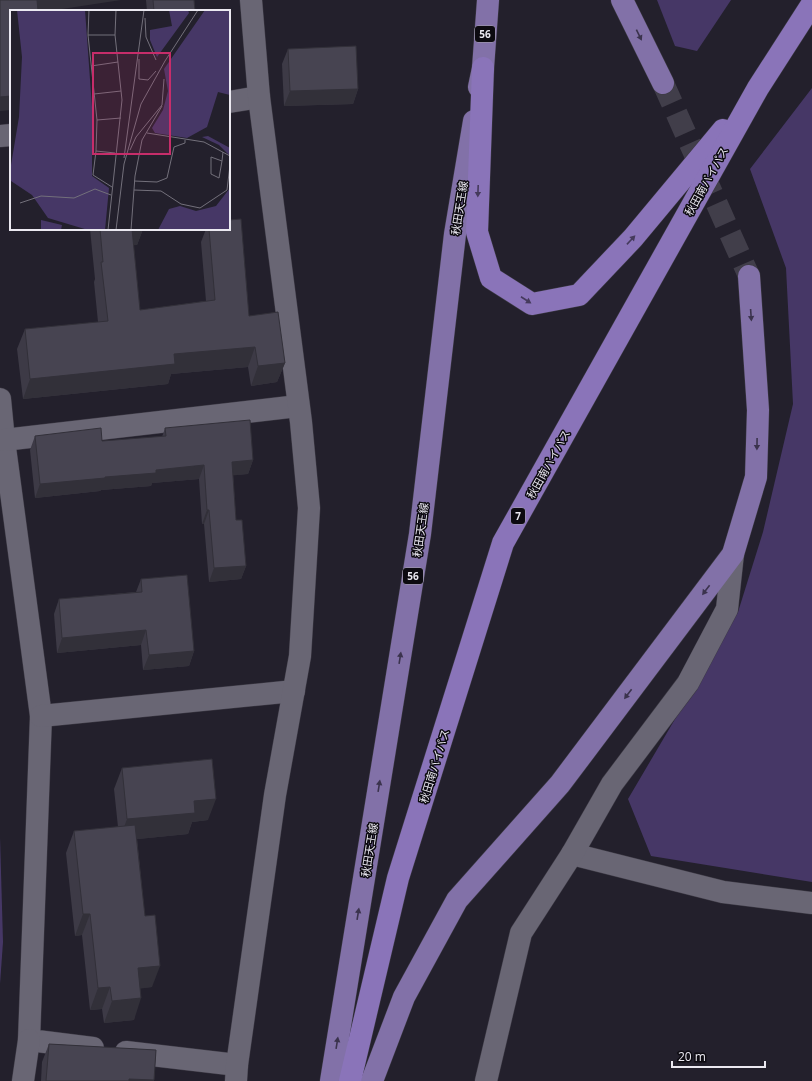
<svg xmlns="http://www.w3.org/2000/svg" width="812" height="1081" font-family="'Open Sans','Noto Sans JP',sans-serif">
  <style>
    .green { fill: #463766 }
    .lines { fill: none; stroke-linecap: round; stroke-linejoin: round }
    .primary-tunnel { stroke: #413e4a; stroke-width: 22; stroke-dasharray: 22 11; stroke-linecap: butt }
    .minor-casing { stroke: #3d3a45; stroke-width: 23 }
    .tertiary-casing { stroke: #3d3a45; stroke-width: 23 }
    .primary-casing { stroke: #3d3a45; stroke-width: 23 }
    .trunk-casing { stroke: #3d3a45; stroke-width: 23 }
    .minor { stroke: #696674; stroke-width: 22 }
    .tertiary { stroke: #696674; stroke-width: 22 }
    .primary { stroke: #8271a8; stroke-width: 22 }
    .trunk { stroke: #8a74b9; stroke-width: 22 }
    .wall { fill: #3d3a46 }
    .shaded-wall { fill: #323039 }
    .building { fill: #474451; stroke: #323039 }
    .oneway { fill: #3b334d }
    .oneway2 { fill: #453a5c }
    .labels { text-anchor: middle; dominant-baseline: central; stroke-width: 3; stroke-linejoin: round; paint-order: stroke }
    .shield { fill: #0c0a10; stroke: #a8a6ae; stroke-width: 1 }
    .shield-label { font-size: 10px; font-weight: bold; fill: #ebe9f1 }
    .street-label { font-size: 11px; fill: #ebe9f1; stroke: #0c0a10 }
    .inset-road { fill: none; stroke: #73707b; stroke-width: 1 }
    .view { fill: #c62d6a; fill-opacity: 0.15; stroke: #c62d6a; stroke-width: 2 }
    .inset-edge { fill: none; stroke: #ebe9f1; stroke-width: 2 }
  </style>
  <rect width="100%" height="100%" fill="#23202c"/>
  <!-- green -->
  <g class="green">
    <path d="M657,0H731L697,51L675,46Z"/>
    <path d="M812,88V882L651,856L628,799L738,612L763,532L793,404L786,268L750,169Z"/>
    <path d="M0,837L3,942L0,984Z"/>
  </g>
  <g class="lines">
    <!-- primary-tunnel -->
    <path class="primary-tunnel" d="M663,83L749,276"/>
    <!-- minor casing -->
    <g class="minor-casing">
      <g id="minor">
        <path d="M229,102L259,97"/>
        <path d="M0,136L11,135"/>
        <path d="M0,399L4,440L41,716L29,1040L93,1048"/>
        <path d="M4,440L298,406"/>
        <path d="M41,716L294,691"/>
        <path d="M572,854L723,892L812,903"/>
        <path d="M126,1052L237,1065"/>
        <path d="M23,1081L29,1040"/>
        <path d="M486,1081L521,933L572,854L612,784L688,683L727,609L733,554"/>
      </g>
    </g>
    <!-- tertiary casing -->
    <g class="tertiary-casing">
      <path id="tertiary" d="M236,1081L237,1065L275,795L300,656L309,508L301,422L259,97L251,0"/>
    </g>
    <!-- primary casing -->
    <g class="primary-casing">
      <g id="primary">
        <path d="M622,0L663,83"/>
        <path d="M479,87L483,68L488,0"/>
        <path d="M331,1081L420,534L455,234L474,121"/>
        <path d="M372,1081L404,997L457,900L560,784L733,554L756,477L758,410L749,276"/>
      </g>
    </g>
    <!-- trunk casing -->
    <g class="trunk-casing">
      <g id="trunk">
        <path d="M483,68L477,232L491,278L532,304L579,295L633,238L723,130"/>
        <path d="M350,1081L398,878L503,543L758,88L812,4"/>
      </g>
    </g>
    <!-- minor -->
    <use href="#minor" class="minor"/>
    <!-- tertiary -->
    <use href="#tertiary" class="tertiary"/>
    <!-- primary -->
    <use href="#primary" class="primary"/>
    <!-- trunk -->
    <use href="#trunk" class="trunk"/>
  </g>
  <!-- wall -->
  <g class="wall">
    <path d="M146,0H194L195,11H147Z"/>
    <path d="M288,49L358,89L353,104L284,106L282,64Z"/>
    <path d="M90,229H143L137,245H133L140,310L206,301L201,242L206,229H229L249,316L285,363L277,382L251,386L248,367L171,374L168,384L23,399L17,349L25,329L98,322L94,282L95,279Z"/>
    <path d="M165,428L253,460L248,474L233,475L236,520L246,566L241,579L209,582L204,524H202L199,479L152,483L151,486L101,490L100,491L35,498L30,450L35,436L102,441L162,437Z"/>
    <path d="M141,579L194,651L189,666L143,670L141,645L57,653L54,614L59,599L136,592Z"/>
    <path d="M122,768L208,820L192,822L188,834L137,839L152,987L140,988L134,1020L104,1023L102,1009L90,1010L82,935L75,936L66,853L74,831L118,827L114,789Z"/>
    <path d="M49,1044L156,1050L154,1081H41L42,1062Z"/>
  </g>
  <!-- shaded-wall -->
  <g class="shaded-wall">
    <path d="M36,0H121L49,11H32Z"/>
    <path d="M358,89L353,104L284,106L290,91Z"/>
    <path d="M11,96V110L0,111V97Z"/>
    <path d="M130,229H143L137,245L124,246Z"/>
    <path d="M255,347L248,367L171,374L168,384L23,399L30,379L174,354Z"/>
    <path d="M285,363L277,382L251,386L258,366Z"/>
    <path d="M253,460L248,474L227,476L232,462Z"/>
    <path d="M204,465L199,479L152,483L151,486L101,490L100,491L35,498L40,484L105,477L156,470Z"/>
    <path d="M207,510H209L204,524H202Z"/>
    <path d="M246,566L241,579L209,582L214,568Z"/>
    <path d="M146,630L141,645L57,653L62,638Z"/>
    <path d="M194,651L189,666L143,670L149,655Z"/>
    <path d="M216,799L208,820L192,822L188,834L119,841L127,819L194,801Z"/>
    <path d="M83,914H90L82,935L75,936Z"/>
    <path d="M160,966L152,987L130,990L138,968Z"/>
    <path d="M110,987L102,1009L90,1010L98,988Z"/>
    <path d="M141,998L134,1020L104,1023L112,1001Z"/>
    <path d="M129,1079L154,1080V1081H128Z"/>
  </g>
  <!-- building -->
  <g class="building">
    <path d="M0,0H37L38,11H11V96L0,97Z"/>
    <path d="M153,0H194L195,11H154Z"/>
    <path d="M356,46L358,89L290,91L288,49Z"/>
    <path d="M241,219L249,316L278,312L285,363L258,366L255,347L174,354L175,364L30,379L25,329L108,321L101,262H103L100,229H132L140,310L215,300L209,229H229V220Z"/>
    <path d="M250,420L253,460L232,462L236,520H242L246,566L214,568L209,510H207L204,465L156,470V473L105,477V478L40,484L35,436L101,428L102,441L166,436L165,428Z"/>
    <path d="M187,575L194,651L149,655L146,630L62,638L59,599L142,592L141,579Z"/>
    <path d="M212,759L216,799L194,801L195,813L127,819L122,768Z"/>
    <path d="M135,825L145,916L155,915L160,966L138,968L141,998L112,1001L110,987L98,988L90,914H83L74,831Z"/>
    <path d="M49,1044L156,1050L154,1080L129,1079V1081H46Z"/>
  </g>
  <!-- one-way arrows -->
  <defs><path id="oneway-solid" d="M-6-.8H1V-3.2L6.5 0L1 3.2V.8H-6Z"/></defs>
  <g class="oneway">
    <use href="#oneway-solid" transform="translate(639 35) rotate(64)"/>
    <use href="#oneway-solid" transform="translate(751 315) rotate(86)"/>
    <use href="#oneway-solid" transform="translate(757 444) rotate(91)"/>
    <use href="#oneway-solid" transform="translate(706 590) rotate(127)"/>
    <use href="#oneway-solid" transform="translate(400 658) rotate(-81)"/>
    <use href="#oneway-solid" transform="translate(628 694) rotate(127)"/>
    <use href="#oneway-solid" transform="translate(379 786) rotate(-81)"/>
    <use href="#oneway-solid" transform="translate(358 914) rotate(-81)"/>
    <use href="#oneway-solid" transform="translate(337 1043) rotate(-81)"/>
  </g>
  <g class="oneway2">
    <use href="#oneway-solid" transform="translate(478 191) rotate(92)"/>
    <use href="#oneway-solid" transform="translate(631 240) rotate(-47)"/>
    <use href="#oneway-solid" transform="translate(526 300) rotate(33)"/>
  </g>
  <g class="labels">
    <!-- shield labels -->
    <g class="shield">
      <rect x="475" y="26" width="20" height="16" rx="3"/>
      <rect x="511" y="508" width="14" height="16" rx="3"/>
      <rect x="403" y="568" width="20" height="16" rx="3"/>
    </g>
    <g class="shield-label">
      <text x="485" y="34">56</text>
      <text x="518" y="516">7</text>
      <text x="413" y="576">56</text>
    </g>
    <!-- street labels -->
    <g class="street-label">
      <text transform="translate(706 181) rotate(-61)">秋田南バイパス</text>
      <text transform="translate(459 208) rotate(-81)">秋田天王線</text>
      <text transform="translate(548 464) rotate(-61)">秋田南バイパス</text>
      <text transform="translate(420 530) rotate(-82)">秋田天王線</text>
      <text transform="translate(434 766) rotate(-73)">秋田南バイパス</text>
      <text transform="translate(369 850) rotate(-81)">秋田天王線</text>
    </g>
  </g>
  <!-- overview -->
  <g transform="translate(10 10)">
    <rect width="220" height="220" fill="#23202c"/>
    <path d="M7,0H75L82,97V166L99,178L95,220H78L38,208L22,185L1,171V155L9,107L12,47ZM159,0H178L179,3L147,47L140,30V20L162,16ZM195,0H220V85L208,82L197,117L177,128L145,123L142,118L153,100L158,81L154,59ZM198,126L220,138V146L209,135L192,127ZM220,178V220H148L159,199L170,196L186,201L206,196ZM31,210L52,215L51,220H31Z" fill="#463766"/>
    <path class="inset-road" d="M79,0L78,25L87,110L86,141L105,143M135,8L136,27L146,50M78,25H105M129,49V69L138,70L146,61M81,56L108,52M84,84L111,81M87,110L111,108M137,123L194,132L220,146M120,140L126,127L152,95L154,69M86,141L83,165L102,177M114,148L134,0M212,151L201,147V164L209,168L212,151L213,142M124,171L147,172L157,168L164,137L175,133V130M124,180L151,181L171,194L190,198L217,180L220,155M10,193L31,186L64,188L85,179L101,185M98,220L112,90L105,25L106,0M106,220L114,154L131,94L155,51L188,0M121,220L125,166L132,130L152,96"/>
    <path class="view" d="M83,43H160V144H83Z"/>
    <rect width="220" height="220" class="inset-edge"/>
  </g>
  <!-- scale -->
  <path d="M672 1061v6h93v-6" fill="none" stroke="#ebe9f1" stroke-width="2"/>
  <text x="678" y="1061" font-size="12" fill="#ebe9f1" stroke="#0c0a10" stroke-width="3" paint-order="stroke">20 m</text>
</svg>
